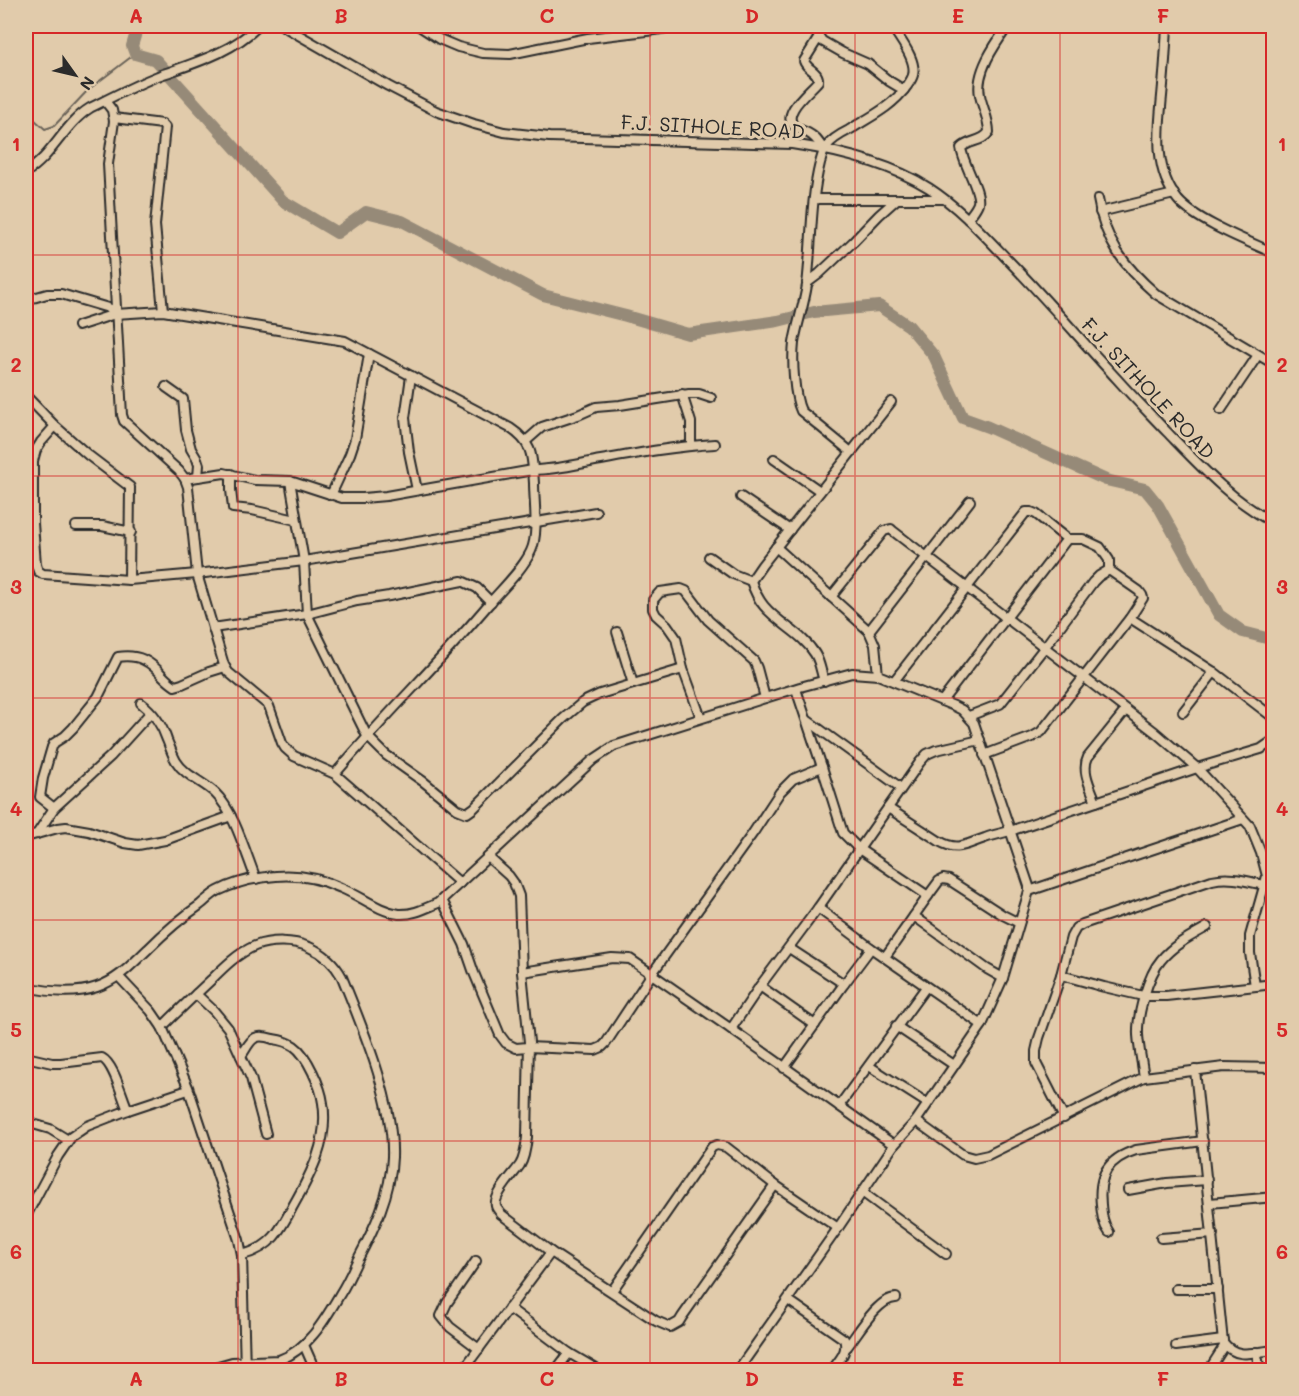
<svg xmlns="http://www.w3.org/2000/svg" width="1299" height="1396" font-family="Mali,sans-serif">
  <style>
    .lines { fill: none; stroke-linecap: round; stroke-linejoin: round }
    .stream { stroke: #6b6459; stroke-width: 2 }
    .river { stroke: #968a78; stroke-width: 12 }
    .minor-casing { stroke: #2b2b2b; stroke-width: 12 }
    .minor { stroke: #e1cbab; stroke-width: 8 }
    .grid { fill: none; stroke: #d62828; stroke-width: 1.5; stroke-opacity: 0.55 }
    .labels { text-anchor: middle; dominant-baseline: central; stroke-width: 6; stroke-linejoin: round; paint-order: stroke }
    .street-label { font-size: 20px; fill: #2b2b2b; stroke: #e1cbab }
    .neatline { fill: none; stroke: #d62828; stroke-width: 2 }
    .grid-label { font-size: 20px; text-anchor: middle; font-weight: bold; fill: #d62828 }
  </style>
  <rect width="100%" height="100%" fill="#e1cbab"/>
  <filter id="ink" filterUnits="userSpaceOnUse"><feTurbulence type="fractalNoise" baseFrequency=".0167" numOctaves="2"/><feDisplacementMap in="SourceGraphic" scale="12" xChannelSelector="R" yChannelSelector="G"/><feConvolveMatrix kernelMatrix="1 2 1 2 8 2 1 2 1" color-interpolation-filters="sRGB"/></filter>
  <g filter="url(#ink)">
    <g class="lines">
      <!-- stream -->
      <path class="stream" d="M26,112L45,129L54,126L89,89L135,54"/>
      <!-- river -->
      <path class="river" d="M138,26L132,46L135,54L156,60L283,201L337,233L366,212L402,221L543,295L626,316L688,334L778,321L814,312L879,306L909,326L934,356L963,418L988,427L1106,480L1145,489L1158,505L1219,615L1243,632L1274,640"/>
      <!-- minor casing -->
      <g class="minor-casing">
        <g id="minor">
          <path d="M283,26L388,86L436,111L474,124L504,132L549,137L792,144C838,151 890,163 929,188C960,208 985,236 1010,262C1047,300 1081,340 1117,379C1133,397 1150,414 1167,432C1200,466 1231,500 1274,523"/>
          <path d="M419,26L439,39L458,47L483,53L510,54L588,38L655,30L677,26"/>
          <path d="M812,26L822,41L843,53L868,64L889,81L904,90"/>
          <path d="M1167,26C1166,45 1165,65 1163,85C1160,123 1151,167 1178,200C1196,221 1247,241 1274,253"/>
          <path d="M819,37L804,61C807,70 819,71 818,81C810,91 779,114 795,127C799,130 804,131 808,133C816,137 819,143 824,150"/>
          <path d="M105,101L112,110L114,121L108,164L122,415L124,421L179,471L185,479L188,487L197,574L224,665L228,672L269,706L282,743L285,748L294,756L335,774L460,883"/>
          <path d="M114,118L162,124L165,127L155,225L163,311"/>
          <path d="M26,172C52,157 64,124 90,108C112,97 135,85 158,76C194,63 231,53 258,26"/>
          <path d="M814,199H943"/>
          <path d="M1098,199C1105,242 1124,266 1156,294L1274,364"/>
          <path d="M1100,212L1174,194"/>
          <path d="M968,219C971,214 976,209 978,203C981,191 963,164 961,148C969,140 983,142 989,132C989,119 982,107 980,95C975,72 996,43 1008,26"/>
          <path d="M807,283L819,274L853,242L879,215L897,199"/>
          <path d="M26,300L47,294H61L115,310"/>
          <path d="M78,326L115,314L163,311L345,341L510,428C534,444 532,457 534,483C534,502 539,534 531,551C523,569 501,590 488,605C439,663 384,716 335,774"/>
          <path d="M411,376L405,418L409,452L417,490"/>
          <path d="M166,387L183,399L186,430L191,449L197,459L199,465L198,477"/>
          <path d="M682,394L691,422V445"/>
          <path d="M26,396L55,426L88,455L130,487L129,580"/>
          <path d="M1221,410L1258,355"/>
          <path d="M55,426L41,442L36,450L33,461V523L36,565L38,571L43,574L129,580L197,574L304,561L596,512"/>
          <path d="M526,441L542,427L578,415L596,407L620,405L689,394H699L711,398"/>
          <path d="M851,452L801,411C794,396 792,361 794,343C797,324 804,305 807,285C812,244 810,203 820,163C822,157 823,150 827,146C832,139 841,134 849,130C870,117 892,107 907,86C909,83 912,79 913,75C917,59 899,39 892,26"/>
          <path d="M774,459L820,491"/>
          <path d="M231,474V490L233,508L252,510L296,520"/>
          <path d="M185,479L224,473L255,480L290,481L342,498H363L386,496L533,470C556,470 578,464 601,460C639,453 677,446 715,444"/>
          <path d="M290,481L304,561L307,614L367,736L386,755L424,782L457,809L467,813L474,808L563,719L583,702L600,694L683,669"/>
          <path d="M331,495L350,454L355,439L369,354"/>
          <path d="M741,497L790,530"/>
          <path d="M76,526H102L131,532"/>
          <path d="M776,547L869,631L875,645L878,675"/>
          <path d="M709,557L733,574L751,581"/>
          <path d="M831,597L884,531L891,529L893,531L1155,732L1197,768L1250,826L1261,853L1267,876L1250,936V953L1255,986"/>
          <path d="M1130,618L1214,672L1274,718"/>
          <path d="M213,628L307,614L357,601L389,596L462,581L477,588L491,602"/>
          <path d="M869,631L970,501"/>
          <path d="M617,632L633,684"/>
          <path d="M824,681C821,672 820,662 815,654C803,634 779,624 764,606C758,599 754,590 751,581L762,565L891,402"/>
          <path d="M894,681L1026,512H1031L1036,514L1067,539H1083L1100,547L1109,560V570L1139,591L1142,595L1143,598L1130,618L1041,732L1032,737L984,755"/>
          <path d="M796,689L822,767L843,833L859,849L928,896"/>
          <path d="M942,701L1067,539"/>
          <path d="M141,703C153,712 162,725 167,740C170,747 172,754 176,761C185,776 202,781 215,793C234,811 246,854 256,879"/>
          <path d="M1183,712L1214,672"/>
          <path d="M969,716L1000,704L1044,648L1093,582L1099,576L1109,570"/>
          <path d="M701,718L683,669L676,638L667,625L656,615L653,609V600L660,592L681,589L686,591L708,620L754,661L757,668L765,698"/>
          <path d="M807,720L901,788"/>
          <path d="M1096,802C1091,788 1081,771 1088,757L1126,710"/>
          <path d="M54,808L40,797L43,778L52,747L54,743L65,736L73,728L98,697L118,657C139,654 150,661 163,676C167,680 170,683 175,686L182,684L209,672L225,667"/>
          <path d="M888,808L939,841C958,852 966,844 985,838C993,835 1002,833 1010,831L1197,768L1261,749L1274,740"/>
          <path d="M37,834L54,808L111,756L150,713"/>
          <path d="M26,837L58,828L66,827L89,831L125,843L138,845L165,840L231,816"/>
          <path d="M1029,891L1243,819"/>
          <path d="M442,900L464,944L474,973L500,1035L506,1043L516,1048L528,1047L595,1050L602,1047L606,1043L651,975L753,833L780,792L793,779L822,767"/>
          <path d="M818,908L871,948L982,1025"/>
          <path d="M26,910H27"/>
          <path d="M914,916L987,969L1003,978"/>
          <path d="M789,948L844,984"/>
          <path d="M885,957L928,896L939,881L943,879L949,880L1003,915L1019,923"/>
          <path d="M522,972L612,958L630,959L731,1029L894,1145"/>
          <path d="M1061,975L1104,987L1143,996H1166L1274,984"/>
          <path d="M119,977L151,1011L162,1027L188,1087L239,1240L242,1255L245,1370"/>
          <path d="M760,986L815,1025"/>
          <path d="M26,987C49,992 74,995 97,987C118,980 132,964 148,949C164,933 181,918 200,905C206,900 212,894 218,891C232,884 250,879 266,877C292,873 318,877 341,888C361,896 378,911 399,914C413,915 426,908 438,903L593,760L614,746L800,687L852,673L878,675L954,706L962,710L974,723L1029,886V891L1003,978L982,1025L916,1121L894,1145L838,1228L738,1370"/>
          <path d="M196,994L214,1011L228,1028L251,1078L266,1134"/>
          <path d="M896,1026L954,1065"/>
          <path d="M162,1027C178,1011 195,995 211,980C224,967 238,953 255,946C271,940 293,940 309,947C323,953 335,964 342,977C363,1029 394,1101 392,1157C391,1194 374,1229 357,1261C352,1272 347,1283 340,1294C326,1318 308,1350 279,1360L232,1362L218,1366L211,1370"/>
          <path d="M731,1029L760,986L818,908L920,762L927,754L936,750L980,740"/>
          <path d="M241,1056C245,1051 249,1041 255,1038C260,1035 267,1037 273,1039C280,1040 288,1042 294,1046C307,1055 321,1087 323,1103C329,1141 311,1174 293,1206C280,1231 271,1248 242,1255"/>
          <path d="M26,1057L52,1063H61L102,1058C114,1064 122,1097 128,1110"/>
          <path d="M869,1066L927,1103"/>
          <path d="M784,1068L844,984L871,948"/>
          <path d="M1195,1070L1223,1342C1236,1360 1254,1352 1274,1350"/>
          <path d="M1144,1077C1142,1063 1139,1049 1138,1035C1137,1015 1148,975 1161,960C1173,945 1191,936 1207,927"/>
          <path d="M839,1106L926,987"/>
          <path d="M1064,1118L1036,1063V1051L1039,1038L1061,975L1071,937L1076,928L1083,924L1212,880C1230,876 1246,881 1264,885"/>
          <path d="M916,1121L963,1155L974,1158L988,1155L1144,1077L1224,1067L1274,1068"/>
          <path d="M26,1122L50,1129L68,1140"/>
          <path d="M1128,1190L1167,1183L1207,1180"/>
          <path d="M862,1192L946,1254"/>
          <path d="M1210,1203L1274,1197"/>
          <path d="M26,1216L58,1156L71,1137L87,1126L128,1110L188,1090"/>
          <path d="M1109,1232C1103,1224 1102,1215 1101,1205C1098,1176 1107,1159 1136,1150L1203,1141"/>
          <path d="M1161,1238L1213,1234"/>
          <path d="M551,1252L656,1321L670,1327L679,1322L682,1317L775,1185L838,1228"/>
          <path d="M476,1261L447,1303L441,1316L450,1327L479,1349"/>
          <path d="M1176,1289H1218"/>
          <path d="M612,1291L712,1147L717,1145L726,1147L775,1185"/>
          <path d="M788,1300L844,1339C849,1352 838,1361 832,1370"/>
          <path d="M509,1308L569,1353L598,1370"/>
          <path d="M304,1345L315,1370"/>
          <path d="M1176,1346L1223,1340"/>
          <path d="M847,1347C858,1333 878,1298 896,1298"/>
          <path d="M1256,1352L1260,1370"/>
          <path d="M463,1370L551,1252L501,1214C500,1212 496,1208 496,1206C493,1195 514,1174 520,1165C525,1157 526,1146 527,1137L529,1042L522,972L519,896L514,883L509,876L488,857"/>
          <path d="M556,1370L569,1353"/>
          <path d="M1209,1370L1225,1345"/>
        </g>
      </g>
      <!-- minor -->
      <use href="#minor" class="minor"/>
    </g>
  </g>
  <!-- grid -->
  <path class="grid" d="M238,26V1370M444,26V1370M650,26V1370M855,26V1370M1060,26V1370M26,255H1274M26,476H1274M26,698H1274M26,920H1274M26,1141H1274"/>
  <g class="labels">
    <!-- street labels -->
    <g class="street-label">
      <text transform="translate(713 126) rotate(3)">F.J. SITHOLE ROAD</text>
      <text transform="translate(1149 388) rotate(47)">F.J. SITHOLE ROAD</text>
    </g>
  </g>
  <!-- margin -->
  <rect width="1299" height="1396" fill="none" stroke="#e1cbab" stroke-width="66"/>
  <!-- north arrow -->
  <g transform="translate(75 75) rotate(124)" stroke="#e1cbab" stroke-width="4.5" paint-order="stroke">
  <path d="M0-4.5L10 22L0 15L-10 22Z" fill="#2b2b2b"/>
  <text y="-9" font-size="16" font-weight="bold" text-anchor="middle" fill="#2b2b2b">N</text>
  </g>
  <rect x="33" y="33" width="1233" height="1330" class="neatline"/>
  <g class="grid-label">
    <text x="136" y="23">A</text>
    <text x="341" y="23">B</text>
    <text x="547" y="23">C</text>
    <text x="752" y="23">D</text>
    <text x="958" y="23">E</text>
    <text x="1163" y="23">F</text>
    <text x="16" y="151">1</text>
    <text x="1282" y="151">1</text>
    <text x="16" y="372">2</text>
    <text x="1282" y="372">2</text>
    <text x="16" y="594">3</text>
    <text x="1282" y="594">3</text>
    <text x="16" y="816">4</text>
    <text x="1282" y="816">4</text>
    <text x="16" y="1037">5</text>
    <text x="1282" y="1037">5</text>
    <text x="16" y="1259">6</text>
    <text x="1282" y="1259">6</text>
    <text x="136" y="1386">A</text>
    <text x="341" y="1386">B</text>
    <text x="547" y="1386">C</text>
    <text x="752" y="1386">D</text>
    <text x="958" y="1386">E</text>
    <text x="1163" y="1386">F</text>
  </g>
</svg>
